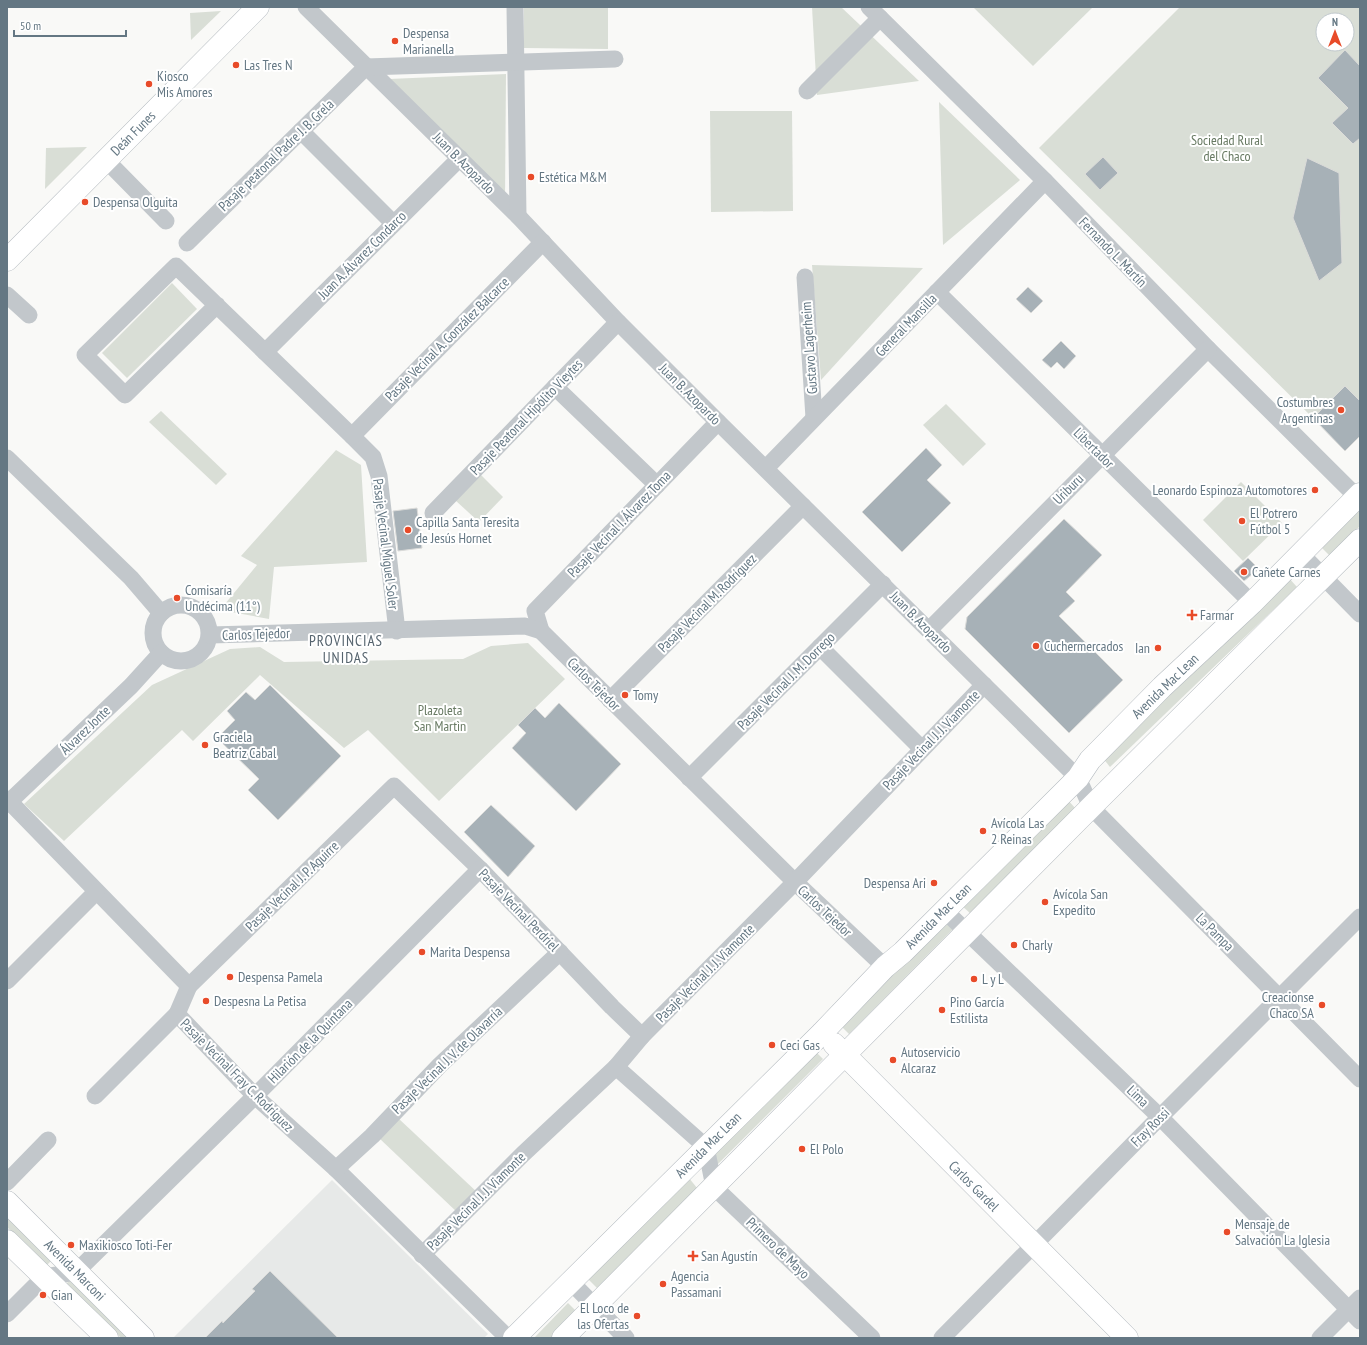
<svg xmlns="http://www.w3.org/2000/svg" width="1367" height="1345" font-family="'PT Sans Narrow',sans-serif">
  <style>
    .built { fill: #e7e9e8 }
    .green { fill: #d9ded6; fill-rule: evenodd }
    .building { fill: #a7b1b7; stroke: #dbdbd9 }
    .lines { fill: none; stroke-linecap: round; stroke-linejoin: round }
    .secondary-casing { stroke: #b5bbc0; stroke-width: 23 }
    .street { stroke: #c2c7cb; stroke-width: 17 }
    .secondary { stroke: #fff; stroke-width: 22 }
    .poi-dot { fill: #e84b29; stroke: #fff; stroke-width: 1.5 }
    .labels { text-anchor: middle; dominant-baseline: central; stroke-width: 4; stroke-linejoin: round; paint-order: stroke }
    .poi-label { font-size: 14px; fill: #647783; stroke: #fff; text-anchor: start }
    .street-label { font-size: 14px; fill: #647783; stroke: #fff }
    .park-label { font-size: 14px; fill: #687a63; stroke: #fff }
    .neighbourhood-label { font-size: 15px; letter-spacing: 1px; fill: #56646e; stroke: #fff }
  </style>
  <rect width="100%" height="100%" fill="#f9f9f7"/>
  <!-- built -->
  <path class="built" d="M332,1180L488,1334L484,1338H173Z"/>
  <!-- green -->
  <g class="green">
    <path d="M524,7H608V49L524,48Z"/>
    <path d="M812,7H841L919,81L817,95Z"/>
    <path d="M973,7H1093L1033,66Z"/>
    <path d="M1180,7H1360V401L1345,386L1313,418L1039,148ZM1323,20H1347V44H1323Z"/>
    <path d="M221,11L191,40L190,13Z"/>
    <path d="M506,74L505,199L389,79Z"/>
    <path d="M939,102L1020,180L943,245Z"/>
    <path d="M710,111H792L793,211L711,212Z"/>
    <path d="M87,147L45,189L46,148Z"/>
    <path d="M812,265L923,268L821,380Z"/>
    <path d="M172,283L197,309L127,378L102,353Z"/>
    <path d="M946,404L986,444L963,466L923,425Z"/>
    <path d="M161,411L227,474L216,485L149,422Z"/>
    <path d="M336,450L361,465L367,562L274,567L269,619L220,610L257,565L241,556Z"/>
    <path d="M480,474L503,497L479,522L455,500Z"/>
    <path d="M1241,482L1282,523L1243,561L1203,520Z"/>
    <path d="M1360,505V526L1330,556L1320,546Z"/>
    <path d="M1288,577L1297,587L1110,767L1102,757Z"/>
    <path d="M528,643L565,679L439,801L368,730L344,748L260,675L193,741L182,730L64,841L24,804L152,685L230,649L260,647L284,662L463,659L491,646Z"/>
    <path d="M1066,798L1076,809L971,914L961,905Z"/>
    <path d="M944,918L954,928L849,1034L839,1024Z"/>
    <path d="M813,1049L823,1059L717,1165L708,1155Z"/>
    <path d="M398,1118L479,1194L459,1214L379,1138Z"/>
    <path d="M689,1178L697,1188L597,1288L588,1279Z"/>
    <path d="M7,1213L53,1259L46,1266L7,1227Z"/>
    <path d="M73,1277L135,1338H121L66,1284Z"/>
    <path d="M568,1303L577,1312L551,1338H534Z"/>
  </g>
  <!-- building -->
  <g class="building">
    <path d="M1345,50L1360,66V138L1353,144L1332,123L1348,108L1318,78Z"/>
    <path d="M1103,157L1118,173L1100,190L1085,174Z"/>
    <path d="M1307,158L1339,173L1342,263L1319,281L1293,218Z"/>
    <path d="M1028,287L1043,301L1031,313L1016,299Z"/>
    <path d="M1061,341L1076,356L1064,369L1057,362L1051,368L1042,360Z"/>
    <path d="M1345,386L1360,401V436L1345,451L1313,418Z"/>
    <path d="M926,448L942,465L927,480L951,503L902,552L862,512Z"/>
    <path d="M417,508L422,548L398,551L393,511Z"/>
    <path d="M1064,519L1102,555L1066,592L1075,601L1059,616L1123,680L1069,733L965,629L967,617Z"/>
    <path d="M1248,558L1259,569L1244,581L1234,571Z"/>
    <path d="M270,685L341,756L278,820L248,790L259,779L217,738L235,720L227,711L246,692L255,700Z"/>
    <path d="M559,703L621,764L576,811L512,748L526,733L518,725L535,708L545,718Z"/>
    <path d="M491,805L535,846L508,877L464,832Z"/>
    <path d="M270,1271L338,1338H205L222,1321L223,1323L255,1291L252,1289Z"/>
  </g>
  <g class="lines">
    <!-- secondary casing -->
    <g class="secondary-casing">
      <g id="secondary">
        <path d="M7,260L258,7"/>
        <path d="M834,1044L1127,1338"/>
        <path d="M7,1202L143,1338"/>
        <path d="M7,1241L107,1338"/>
        <path d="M514,1338L822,1033L885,967L903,952L1078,778L1090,760L1162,687L1252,603L1360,494"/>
        <path d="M563,1338L1091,807L1360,540"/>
      </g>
    </g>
    <!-- street -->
    <g class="street">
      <path d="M306,7L518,216L618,322L718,422L1078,778L1091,807L1360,1079"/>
      <path d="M515,7L518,216"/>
      <path d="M869,7L1045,181L1208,349L1357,497"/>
      <path d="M807,91L880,18"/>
      <path d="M301,131L393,223"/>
      <path d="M106,160L166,221"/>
      <path d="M187,243L366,67L615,59"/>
      <path d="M805,277L814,418"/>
      <path d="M937,292L1252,603"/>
      <path d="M7,295L29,315"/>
      <path d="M217,305L125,395L85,355L176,266L352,436L373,457L379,476L397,631"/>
      <path d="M265,352L460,158"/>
      <path d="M555,387L657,485"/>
      <path d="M352,436L543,242"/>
      <path d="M7,458L131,578L161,613"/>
      <path d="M766,468L1045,181"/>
      <path d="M433,513L618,322"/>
      <path d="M1301,554L1360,614"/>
      <circle cx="181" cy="633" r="28"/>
      <path d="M929,630L1208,349"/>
      <path d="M541,631L535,611L718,422"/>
      <path d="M210,635L525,626L541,631L795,882L885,967"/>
      <path d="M820,647L922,749"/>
      <path d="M610,700L803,506"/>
      <path d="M689,778L883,584"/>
      <path d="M7,799L189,986L177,1014L255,1096L336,1169L508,1338"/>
      <path d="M7,804L131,686L161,653"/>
      <path d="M944,910L1160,1117L1360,1321"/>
      <path d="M7,981L96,892"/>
      <path d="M189,986L394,786L480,869L612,1007L642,1036"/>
      <path d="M616,1067L706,1147L714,1187L872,1338"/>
      <path d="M95,1096L177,1014"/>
      <path d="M336,1169L372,1136L440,1065L560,952"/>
      <path d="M7,1182L48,1140"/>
      <path d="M422,1255L523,1154L616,1067L642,1036L795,882L984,685"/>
      <path d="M571,1282L626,1338"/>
      <path d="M7,1314L44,1277L76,1272L255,1096L480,869"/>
      <path d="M942,1338L1160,1117L1360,917"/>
      <path d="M1320,1338L1360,1298"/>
    </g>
    <!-- secondary -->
    <use href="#secondary" class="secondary"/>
  </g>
  <!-- markers -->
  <g class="poi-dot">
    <circle cx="395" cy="41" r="4"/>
    <circle cx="236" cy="65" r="4"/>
    <circle cx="149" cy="84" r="4"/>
    <circle cx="531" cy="177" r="4"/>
    <circle cx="85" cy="202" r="4"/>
    <circle cx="1341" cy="410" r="4"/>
    <circle cx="1315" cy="490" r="4"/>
    <circle cx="1242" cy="521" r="4"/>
    <circle cx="408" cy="530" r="4"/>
    <circle cx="1244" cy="572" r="4"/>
    <circle cx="177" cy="598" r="4"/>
    <path d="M1190 609h4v4h4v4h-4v4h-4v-4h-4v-4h4z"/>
    <circle cx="1036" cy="646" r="4"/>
    <circle cx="1158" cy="648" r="4"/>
    <circle cx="625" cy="695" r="4"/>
    <circle cx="205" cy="745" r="4"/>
    <circle cx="983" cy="831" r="4"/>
    <circle cx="934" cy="883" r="4"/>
    <circle cx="1045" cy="902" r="4"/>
    <circle cx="1014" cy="945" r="4"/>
    <circle cx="422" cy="952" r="4"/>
    <circle cx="230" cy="977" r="4"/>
    <circle cx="974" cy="979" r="4"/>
    <circle cx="206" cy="1001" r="4"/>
    <circle cx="1322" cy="1005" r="4"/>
    <circle cx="942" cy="1010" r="4"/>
    <circle cx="772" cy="1045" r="4"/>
    <circle cx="893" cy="1060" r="4"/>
    <circle cx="802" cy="1149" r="4"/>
    <circle cx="1227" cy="1232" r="4"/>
    <circle cx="71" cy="1245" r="4"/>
    <path d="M691 1250h4v4h4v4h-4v4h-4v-4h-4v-4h4z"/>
    <circle cx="663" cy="1284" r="4"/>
    <circle cx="43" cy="1295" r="4"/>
    <circle cx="637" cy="1316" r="4"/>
  </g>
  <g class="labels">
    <!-- poi labels -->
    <g class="poi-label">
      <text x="403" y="33">Despensa<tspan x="403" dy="16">Marianella</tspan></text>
      <text x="244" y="65">Las Tres N</text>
      <text x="157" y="76">Kiosco<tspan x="157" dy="16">Mis Amores</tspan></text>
      <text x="539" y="177">Estética M&amp;M</text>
      <text x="93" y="202">Despensa Olguita</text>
      <text x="1333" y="402" text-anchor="end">Costumbres<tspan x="1333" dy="16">Argentinas</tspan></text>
      <text x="1307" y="490" text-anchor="end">Leonardo Espinoza Automotores</text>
      <text x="1250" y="513">El Potrero<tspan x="1250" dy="16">Fútbol 5</tspan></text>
      <text x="416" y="522">Capilla Santa Teresita<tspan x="416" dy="16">de Jesús Hornet</tspan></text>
      <text x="1252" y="572">Cañete Carnes</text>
      <text x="185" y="590">Comisaría<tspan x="185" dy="16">Undécima (11°)</tspan></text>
      <text x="1200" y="615">Farmar</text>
      <text x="1044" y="646">Cuchermercados</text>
      <text x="1150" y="648" text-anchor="end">Ian</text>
      <text x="633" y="695">Tomy</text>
      <text x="213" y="737">Graciela<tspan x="213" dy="16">Beatriz Cabal</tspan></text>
      <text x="991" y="823">Avícola Las<tspan x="991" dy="16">2 Reinas</tspan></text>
      <text x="926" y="883" text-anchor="end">Despensa Ari</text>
      <text x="1053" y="894">Avícola San<tspan x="1053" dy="16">Expedito</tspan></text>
      <text x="1022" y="945">Charly</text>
      <text x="430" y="952">Marita Despensa</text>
      <text x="238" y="977">Despensa Pamela</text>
      <text x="982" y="979">L y L</text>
      <text x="1314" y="997" text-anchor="end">Creacionse<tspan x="1314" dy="16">Chaco SA</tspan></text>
      <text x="214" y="1001">Despesna La Petisa</text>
      <text x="950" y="1002">Pino García<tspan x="950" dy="16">Estilista</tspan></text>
      <text x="780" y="1045">Ceci Gas</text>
      <text x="901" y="1052">Autoservicio<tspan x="901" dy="16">Alcaraz</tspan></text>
      <text x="810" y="1149">El Polo</text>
      <text x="1235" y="1224">Mensaje de<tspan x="1235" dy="16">Salvación La Iglesia</tspan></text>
      <text x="79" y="1245">Maxikiosco Toti-Fer</text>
      <text x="701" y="1256">San Agustín</text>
      <text x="671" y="1276">Agencia<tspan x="671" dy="16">Passamani</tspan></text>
      <text x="51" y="1295">Gian</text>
      <text x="629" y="1308" text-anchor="end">El Loco de<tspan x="629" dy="16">las Ofertas</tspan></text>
    </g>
    <!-- street labels -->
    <g class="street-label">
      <text transform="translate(133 133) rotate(-45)">Deán Funes</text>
      <text transform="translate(276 155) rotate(-44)">Pasaje peatonal Padre J. B. Grela</text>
      <text transform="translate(464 163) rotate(45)">Juan B. Azopardo</text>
      <text transform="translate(1113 252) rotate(46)">Fernando L. Martín</text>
      <text transform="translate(362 255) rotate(-45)">Juan A. Álvarez Condarco</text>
      <text transform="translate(906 325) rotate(-46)">General Mansilla</text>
      <text transform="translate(447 339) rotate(-45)">Pasaje Vecinal A. González Balcarce</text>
      <text transform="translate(809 348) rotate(-94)">Gustavo Lagerheim</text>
      <text transform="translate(690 394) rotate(45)">Juan B. Azopardo</text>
      <text transform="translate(526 417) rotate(-46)">Pasaje Peatonal Hipólito Vieytes</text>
      <text transform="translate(1094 448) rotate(45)">Libertador</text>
      <text transform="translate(1068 489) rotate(-45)">Uriburu</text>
      <text transform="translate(619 524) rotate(-46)">Pasaje Vecinal I. Álvarez Toma</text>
      <text transform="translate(386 544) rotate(83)">Pasaje Vecinal Miguel Soler</text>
      <text transform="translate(707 603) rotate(-45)">Pasaje Vecinal M. Rodríguez</text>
      <text transform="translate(921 622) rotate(45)">Juan B. Azopardo</text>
      <text transform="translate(256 634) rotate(-2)">Carlos Tejedor</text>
      <text transform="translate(786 681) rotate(-45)">Pasaje Vecinal J. M. Dorrego</text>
      <text transform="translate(594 684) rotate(45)">Carlos Tejedor</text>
      <text transform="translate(1165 686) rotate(-44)">Avenida Mac Lean</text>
      <text transform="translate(85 730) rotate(-44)">Álvarez Jonte</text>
      <text transform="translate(931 740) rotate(-46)">Pasaje Vecinal J. J. Viamonte</text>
      <text transform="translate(292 886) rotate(-44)">Pasaje Vecinal J. P. Aguirre</text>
      <text transform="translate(519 910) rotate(46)">Pasaje Vecinal Perdriel</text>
      <text transform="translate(825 911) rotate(43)">Carlos Tejedor</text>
      <text transform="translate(938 916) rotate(-45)">Avenida Mac Lean</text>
      <text transform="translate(1215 932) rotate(45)">La Pampa</text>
      <text transform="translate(705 973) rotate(-45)">Pasaje Vecinal J. J. Viamonte</text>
      <text transform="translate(310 1041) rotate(-45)">Hilarión de la Quintana</text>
      <text transform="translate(447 1060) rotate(-44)">Pasaje Vecinal J. V. de Olavarría</text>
      <text transform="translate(237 1075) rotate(45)">Pasaje Vecinal Fray C. Rodríguez</text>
      <text transform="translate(1138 1096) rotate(44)">Lima</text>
      <text transform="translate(1150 1127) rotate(-45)">Fray Rossi</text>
      <text transform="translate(708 1145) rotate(-45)">Avenida Mac Lean</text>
      <text transform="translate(974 1186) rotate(45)">Carlos Gardel</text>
      <text transform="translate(476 1201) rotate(-45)">Pasaje Vecinal J. J. Viamonte</text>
      <text transform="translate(778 1248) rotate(44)">Primero de Mayo</text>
      <text transform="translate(75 1270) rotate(45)">Avenida Marconi</text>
    </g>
    <!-- park labels -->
    <g class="park-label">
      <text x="1227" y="140">Sociedad Rural<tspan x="1227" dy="16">del Chaco</tspan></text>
      <text x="440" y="710">Plazoleta<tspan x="440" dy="16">San Martìn</tspan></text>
    </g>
    <!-- neighbourhood labels -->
    <g class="neighbourhood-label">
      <text x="346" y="640">PROVINCIAS<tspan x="346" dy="17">UNIDAS</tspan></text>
    </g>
  </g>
  <!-- border -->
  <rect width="1367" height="1345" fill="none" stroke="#647783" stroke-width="16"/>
  <!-- north arrow -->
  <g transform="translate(1335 32)"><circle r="19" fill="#ffffff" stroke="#c1c9cd"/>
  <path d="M0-3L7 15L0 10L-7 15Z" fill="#e84b29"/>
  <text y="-6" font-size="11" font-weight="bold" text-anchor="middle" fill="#647783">N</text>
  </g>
  <!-- scale -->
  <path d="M14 30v6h112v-6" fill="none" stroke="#647783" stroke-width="2"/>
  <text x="20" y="30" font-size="12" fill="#647783" stroke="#ffffff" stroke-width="3" paint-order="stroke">50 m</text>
</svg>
